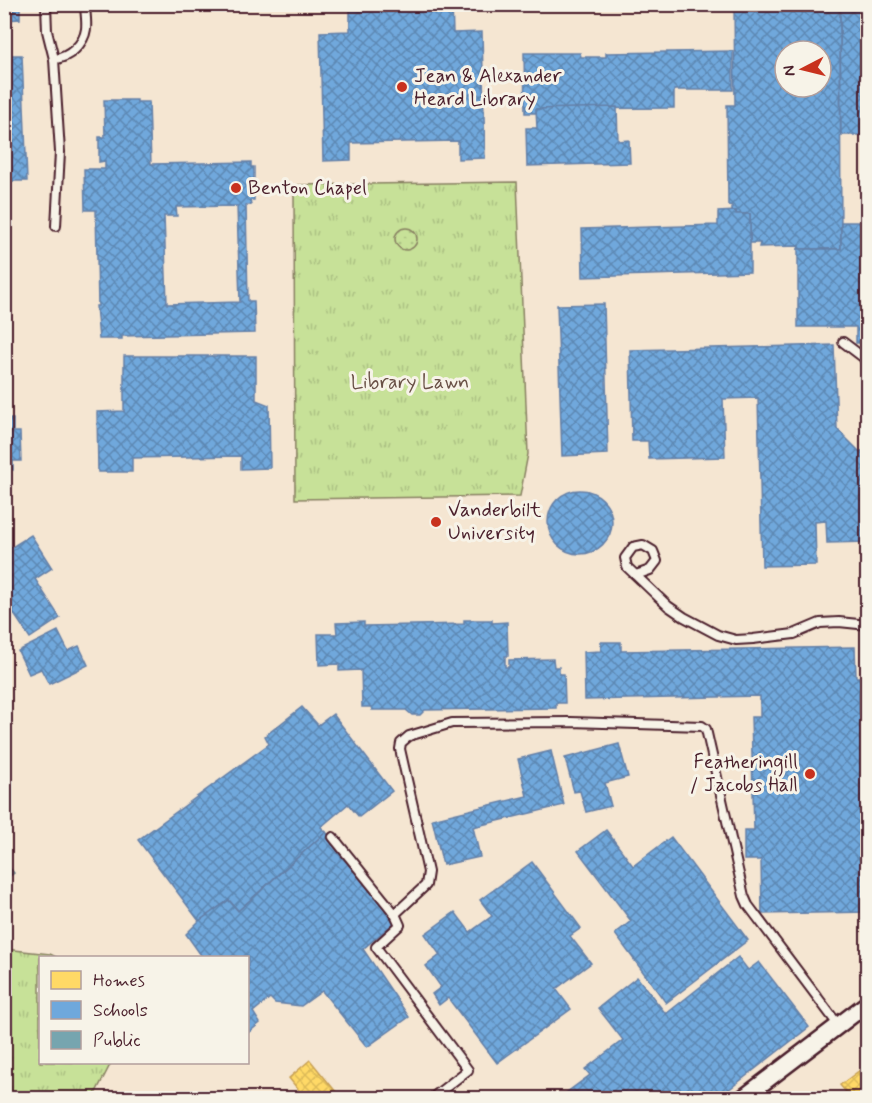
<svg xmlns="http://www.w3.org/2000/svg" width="872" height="1103" font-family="Mynerve,sans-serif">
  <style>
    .built { fill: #f5e6d2; fill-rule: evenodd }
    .park { fill: url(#park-tufts); stroke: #888062; stroke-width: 1.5 }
    .garden { fill: url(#garden-dots); stroke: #888062; stroke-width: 1.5 }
    .homes { fill: url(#homes-cross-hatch); stroke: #c9a154; stroke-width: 1.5 }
    .schools { fill: url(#schools-cross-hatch); stroke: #647fa7; stroke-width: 1.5; fill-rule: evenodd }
    .public { fill: url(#public-cross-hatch); stroke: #697d87; stroke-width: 1.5 }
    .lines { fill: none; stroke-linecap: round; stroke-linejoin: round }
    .lane-casing { stroke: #4a1f2b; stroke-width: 12 }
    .street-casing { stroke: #4a1f2b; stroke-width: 20 }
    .lane { stroke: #f7f3e8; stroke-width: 8 }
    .street { stroke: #f7f3e8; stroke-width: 15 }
    .poi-dot { fill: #c8321e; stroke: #f7f3e8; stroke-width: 2 }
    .labels { text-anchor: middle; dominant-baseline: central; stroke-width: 6; stroke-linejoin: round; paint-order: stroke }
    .poi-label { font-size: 20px; fill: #4a1f2b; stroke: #f7f3e8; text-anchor: start }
    .park-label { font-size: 20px; fill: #695046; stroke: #f7f3e8 }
  </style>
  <defs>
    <pattern id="park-tufts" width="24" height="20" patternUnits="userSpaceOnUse" patternTransform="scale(1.5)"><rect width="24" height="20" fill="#c7e198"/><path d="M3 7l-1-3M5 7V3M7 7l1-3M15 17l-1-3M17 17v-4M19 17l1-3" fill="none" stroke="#acc183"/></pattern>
    <pattern id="garden-dots" width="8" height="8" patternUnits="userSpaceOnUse" patternTransform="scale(1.5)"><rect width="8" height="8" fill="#c7e198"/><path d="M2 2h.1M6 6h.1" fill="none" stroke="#acc183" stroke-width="1.8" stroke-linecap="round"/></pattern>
    <pattern id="homes-cross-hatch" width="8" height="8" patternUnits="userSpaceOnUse" patternTransform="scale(1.5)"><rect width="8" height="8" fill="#ffd966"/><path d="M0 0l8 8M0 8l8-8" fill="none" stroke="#dcba59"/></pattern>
    <pattern id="schools-cross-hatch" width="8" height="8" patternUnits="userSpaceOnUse" patternTransform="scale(1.5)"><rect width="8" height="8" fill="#6fa8dc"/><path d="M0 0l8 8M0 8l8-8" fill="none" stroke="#5d88b3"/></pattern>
    <pattern id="public-cross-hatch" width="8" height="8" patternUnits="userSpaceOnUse" patternTransform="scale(1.5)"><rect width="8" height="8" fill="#76a5af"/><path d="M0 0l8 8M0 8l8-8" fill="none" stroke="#63868f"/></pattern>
  </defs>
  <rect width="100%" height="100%" fill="#f7f3e8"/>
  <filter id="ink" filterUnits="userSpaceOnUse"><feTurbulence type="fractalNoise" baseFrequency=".0167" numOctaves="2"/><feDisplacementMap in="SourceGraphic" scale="12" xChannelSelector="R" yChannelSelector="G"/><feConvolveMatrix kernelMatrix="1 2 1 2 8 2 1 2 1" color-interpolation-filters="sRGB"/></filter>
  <g filter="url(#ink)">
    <!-- built -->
    <path class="built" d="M5,5H867V1098H5ZM785,51H821V87H785ZM40,958H248V1062H40Z"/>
    <!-- park -->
    <g class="park">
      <path d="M517,182L528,454L520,496L295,499L294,185Z"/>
      <path d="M5,949L50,954L56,957L40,958V1062L111,1063L93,1098H5Z"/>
    </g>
    <!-- garden -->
    <circle class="garden" cx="406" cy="239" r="11"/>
    <!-- homes -->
    <g class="homes">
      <path d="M310,1060L341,1098H305L289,1078Z"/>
      <path d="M868,1064V1098H851L840,1085Z"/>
    </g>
    <!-- schools -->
    <g class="schools">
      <path d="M4,4H20V19L4,20Z"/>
      <path d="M350,4H452L453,33L482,32L485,158L458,159V141L351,143V160L323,161L320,32L350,31Z"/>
      <path d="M734,4H840L841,249H798L799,246L759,247L760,243H750V214H736V211H732V206L728,205L727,105H735ZM785,51H821V87H785Z"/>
      <path d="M840,4H868V135H841Z"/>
      <path d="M733,51V90H674V108L536,109L537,113H525L524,53H580L581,57H606V53Z"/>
      <path d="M4,55H22L27,181H4Z"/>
      <path d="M104,100H137V102H149L151,164L251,162V167H254V200H250L251,205H246L248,301H254L255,333L122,336V339H99L96,306H98L96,210H85L84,169H105V161L99,162V137H105ZM237,206L240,302L167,304L164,216H177L176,207Z"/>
      <path d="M617,107L618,141L629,140L630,163L527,166L526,128H537L536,109Z"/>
      <path d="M736,211V214H750V272L583,277L582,229L718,225V212Z"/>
      <path d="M841,222H868V343H856V327H798V249H841Z"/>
      <path d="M604,304L608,454L562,456L557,305Z"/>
      <path d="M834,345L837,429L859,451H868V542L827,543L826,521L815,522L816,565L762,566L758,398L723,399L725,457L649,459L648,441H632L630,350Z"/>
      <path d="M124,356H256V400L269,405L270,468L241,469V456L132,458V472H98L97,412L124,411Z"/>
      <path d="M4,419H13V432H20L21,461H13V470H4Z"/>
      <circle cx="580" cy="522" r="32"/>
      <path d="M31,535L52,568L35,579L60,618L30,638L4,599V552Z"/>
      <path d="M464,620H492V623L507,622L508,656H505V667H509V660L553,659L554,667H559V674H564L565,703H556V708L425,710L420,715H412L406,710H372L371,707H362L361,670L339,671V664L319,665L318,634H337L336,623L364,622V626L464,624Z"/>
      <path d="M58,631L68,651L79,646L88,665L49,684L41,669L29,674L18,651Z"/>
      <path d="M601,642H621V651L855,647L856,677H868V692L859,693V714H868V912L762,914L761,860H744V830H754L751,717H760V696L585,700L584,652L601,651Z"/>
      <path d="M302,707L318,725L333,714L392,791L359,817L348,804L321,827L326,832L238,911L229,900L199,921L138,840L269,744L265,736Z"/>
      <path d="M619,744L628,777L605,783L611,806L586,812L580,791L574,792L565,758Z"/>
      <path d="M551,751L564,805L473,827L480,857L443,865L432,819L527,796L518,759Z"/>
      <path d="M606,830L633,866L671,837L748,940L666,1003L615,934L631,921L578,851Z"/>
      <path d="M326,832L396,921L363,949L409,1017L367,1047L322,991L301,1006L275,1003L270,998L253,1012L260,1023L248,1033V958H203L186,934L199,921L229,900L238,911Z"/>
      <path d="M532,862L581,928L570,936L591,963L556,989L571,1009L497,1063L448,998L439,1005L432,994L441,987L426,966L440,955L425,934L455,912L470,932L492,916L480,900Z"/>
      <path d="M738,957L748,970L759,962L809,1027L718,1098H559L590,1075L585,1069L623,1040L598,1008L637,977L666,1014Z"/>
    </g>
    <!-- public -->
    <path class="public" d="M4,861L14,873L4,880Z"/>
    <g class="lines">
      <!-- lane casing -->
      <g class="lane-casing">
        <g id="lane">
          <path d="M46,4L47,31L54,59L60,152L56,226"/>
          <path d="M54,59C69,58 84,44 86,29C87,21 85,12 85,4"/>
          <path d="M843,342L864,358L868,367"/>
          <path d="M636,575L650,570L657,561L653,551L643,545L633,547L625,558L627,567L668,606L684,617L718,635L736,640L753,639L794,634L820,623L839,622L868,625"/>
          <path d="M333,837L395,914"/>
          <path d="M432,1098L468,1070L376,947L400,925L395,914L426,885L428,872L400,749L401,743L409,736L452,723L571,722L702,726L706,729L744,896L748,905L839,1026"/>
        </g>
      </g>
      <!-- street casing -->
      <g class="street-casing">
        <path id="street" d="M743,1098L868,1003"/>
      </g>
      <!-- lane -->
      <use href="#lane" class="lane"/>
      <!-- street -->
      <use href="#street" class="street"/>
    </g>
  </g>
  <!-- markers -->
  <g class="poi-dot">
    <circle cx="402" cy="87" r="6"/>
    <circle cx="236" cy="188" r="6"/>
    <circle cx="436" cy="522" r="6"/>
    <circle cx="810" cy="774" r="6"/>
  </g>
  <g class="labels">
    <!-- poi labels -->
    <g class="poi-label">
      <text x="414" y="76">Jean &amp; Alexander<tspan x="414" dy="23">Heard Library</tspan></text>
      <text x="248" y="188">Benton Chapel</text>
      <text x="448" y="510">Vanderbilt<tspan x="448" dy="23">University</tspan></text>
      <text x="798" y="762" text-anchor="end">Featheringill<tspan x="798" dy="23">/ Jacobs Hall</tspan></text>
    </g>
    <!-- park labels -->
    <g class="park-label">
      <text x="410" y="382">Library Lawn</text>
    </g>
  </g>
  <!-- margin -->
  <rect width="872" height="1103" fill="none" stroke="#f7f3e8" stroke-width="24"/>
  <rect x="12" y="12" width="848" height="1079" fill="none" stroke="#4a1f2b" stroke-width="2" filter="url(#ink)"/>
  <!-- legend -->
  <rect x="39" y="956" width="210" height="108" fill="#f7f3e8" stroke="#b29e9c" stroke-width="1.5"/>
  <rect x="51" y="971" width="30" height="18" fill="#ffd966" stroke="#b29e9c" stroke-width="1.5"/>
  <text x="93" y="986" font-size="18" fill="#4a1f2b">Homes</text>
  <rect x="51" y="1001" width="30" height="18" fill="#6fa8dc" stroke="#b29e9c" stroke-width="1.5"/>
  <text x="93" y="1016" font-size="18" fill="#4a1f2b">Schools</text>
  <rect x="51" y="1031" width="30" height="18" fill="#76a5af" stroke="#b29e9c" stroke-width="1.5"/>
  <text x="93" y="1046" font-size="18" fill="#4a1f2b">Public</text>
  <!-- north arrow -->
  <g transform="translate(803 69) rotate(263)"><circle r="28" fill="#f7f3e8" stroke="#b29e9c" stroke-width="1.5"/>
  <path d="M0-4.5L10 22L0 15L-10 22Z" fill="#c8321e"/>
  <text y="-9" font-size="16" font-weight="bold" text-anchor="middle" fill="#4a1f2b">N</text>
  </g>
</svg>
